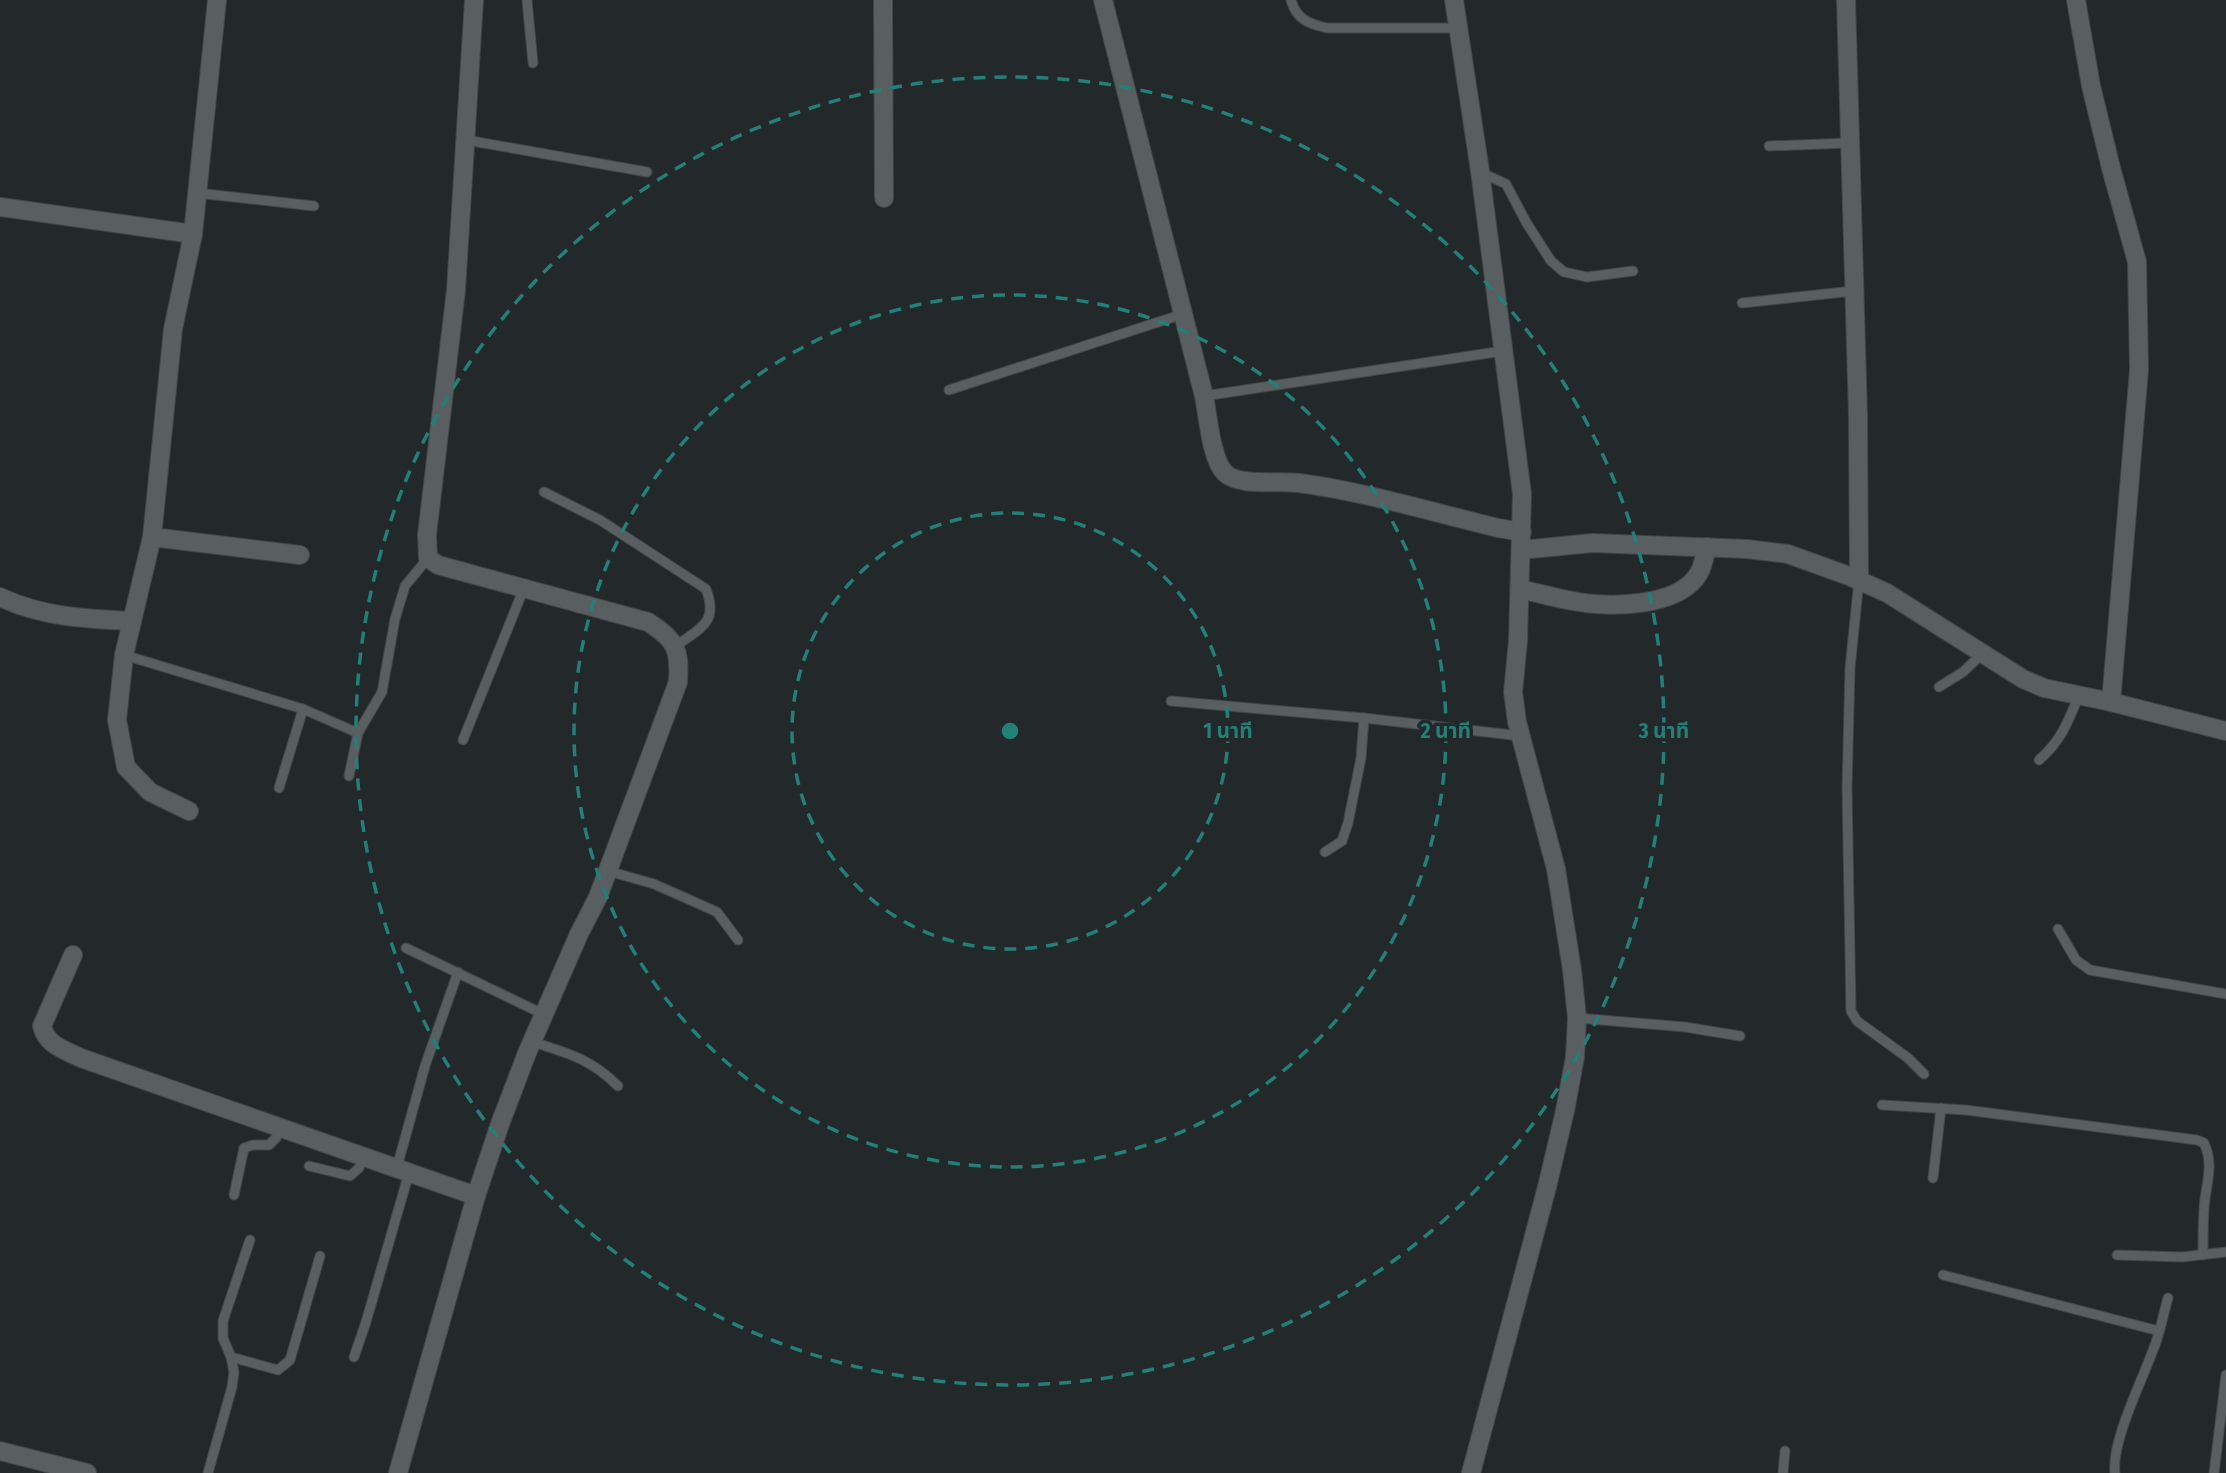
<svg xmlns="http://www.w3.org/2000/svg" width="2226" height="1473" font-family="'Fira Sans Condensed','Noto Sans Thai',sans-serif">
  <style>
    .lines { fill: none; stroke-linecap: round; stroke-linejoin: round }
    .service-casing { stroke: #424648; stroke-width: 11 }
    .minor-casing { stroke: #424648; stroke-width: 20 }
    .service { stroke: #595e61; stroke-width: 9 }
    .minor { stroke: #595e61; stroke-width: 18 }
    .ring { fill: none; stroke: #238079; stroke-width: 3.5; stroke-dasharray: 12 9 }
    .centre { fill: #238079; stroke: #23282a; stroke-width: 3.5 }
    .ring-label { font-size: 21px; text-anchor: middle; font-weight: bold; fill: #238079; stroke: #23282a; stroke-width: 7; stroke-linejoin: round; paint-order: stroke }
  </style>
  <rect width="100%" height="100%" fill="#23282a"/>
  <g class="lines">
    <!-- service casing -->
    <g class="service-casing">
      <g id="service">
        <path d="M527,0L533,63"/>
        <path d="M1291,0C1296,19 1309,24 1327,28H1458"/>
        <path d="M466,140L647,172"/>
        <path d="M1769,146L1849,143"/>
        <path d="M1480,172L1506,184L1526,222L1551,261L1564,272L1587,277L1633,271"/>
        <path d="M197,193L314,206"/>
        <path d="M1742,303L1853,291"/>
        <path d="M949,390L1183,314"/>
        <path d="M1204,396L1503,351"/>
        <path d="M544,492L600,520L706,589C719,623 700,628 676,646"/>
        <path d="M1859,580L1850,668L1847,788L1851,1011L1857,1021L1908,1058L1924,1074"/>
        <path d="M124,655L303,709L358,733L349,776"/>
        <path d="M1939,687L1963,672L1983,653"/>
        <path d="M1171,701L1364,718L1521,736"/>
        <path d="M358,733L382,692L395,619L405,586L428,558"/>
        <path d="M463,740L524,588"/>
        <path d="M2039,760C2061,741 2068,722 2079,695"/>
        <path d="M279,788L303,709"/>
        <path d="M1325,852L1342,841L1348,823L1361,758L1364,718"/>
        <path d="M608,871L654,884L717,912L738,940"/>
        <path d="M2058,929L2076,960L2090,970L2226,994"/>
        <path d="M406,948L545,1015"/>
        <path d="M1577,1018L1685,1027L1740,1036"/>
        <path d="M533,1042C568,1053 591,1059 618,1086"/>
        <path d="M1882,1105L1966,1110L2197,1140L2204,1143C2215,1166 2205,1186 2204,1209C2203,1224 2203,1240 2203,1255"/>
        <path d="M309,1166L350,1176L359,1168L364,1157"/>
        <path d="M397,1167L425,1066L458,972"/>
        <path d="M1933,1178L1941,1108"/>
        <path d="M234,1195L244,1148L253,1145H269L276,1138L280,1127"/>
        <path d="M2117,1255L2182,1257L2226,1252"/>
        <path d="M1943,1275L2159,1331"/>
        <path d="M231,1357L278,1370L290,1360L320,1256"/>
        <path d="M354,1357L366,1322L409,1173"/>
        <path d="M208,1473L232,1387L234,1372L231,1357L223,1338V1321L250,1240"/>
        <path d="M1783,1473L1785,1451"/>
        <path d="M2115,1473C2111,1442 2142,1381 2153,1350C2160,1334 2163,1315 2168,1298"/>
        <path d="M2214,1473L2226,1375"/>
      </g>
    </g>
    <!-- minor casing -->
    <g class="minor-casing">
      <g id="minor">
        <path d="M883,0L884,198"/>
        <path d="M1103,0L1204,396C1208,416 1211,459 1225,473C1239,487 1279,480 1299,483C1366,492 1432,512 1498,528L1522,532"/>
        <path d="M1454,0L1480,171L1522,494L1518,641L1513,692L1517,722L1556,869L1572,970L1577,1018L1575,1057L1565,1111L1547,1187L1471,1473"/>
        <path d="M1846,0L1858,416L1859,580"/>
        <path d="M2076,0L2091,86L2111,168L2137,262L2139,370L2111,702"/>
        <path d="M0,207L193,234"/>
        <path d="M152,537L300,555"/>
        <path d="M1521,550L1592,543L1747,549L1788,554L1849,576L1887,593L2023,679L2044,688L2111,702L2226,731"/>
        <path d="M1520,589C1538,593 1555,598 1573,601C1607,608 1679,608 1699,573C1703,566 1705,555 1707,547"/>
        <path d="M0,597C42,617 86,619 132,621"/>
        <path d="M189,811L150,792L126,767L117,720L124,655L152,537L173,329L193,234L217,0"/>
        <path d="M73,955L42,1026C46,1045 65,1050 81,1058L476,1196"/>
        <path d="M0,1451L87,1473"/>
        <path d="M398,1473L476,1196L500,1124L527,1053L579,934L598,897L678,682C680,649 676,640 648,622L438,565L428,558L427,535L456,290L474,0"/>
      </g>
    </g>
    <!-- service -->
    <use href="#service" class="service"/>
    <!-- minor -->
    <use href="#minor" class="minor"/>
  </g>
  <!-- distance rings -->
  <g class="ring">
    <circle cx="1010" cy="731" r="218"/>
    <circle cx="1010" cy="731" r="436"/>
    <circle cx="1010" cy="731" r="654"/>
  </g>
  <circle cx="1010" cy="731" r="10" class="centre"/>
  <g class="ring-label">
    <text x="1228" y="738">1 นาที</text>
    <text x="1446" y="738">2 นาที</text>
    <text x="1664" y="738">3 นาที</text>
  </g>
</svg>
